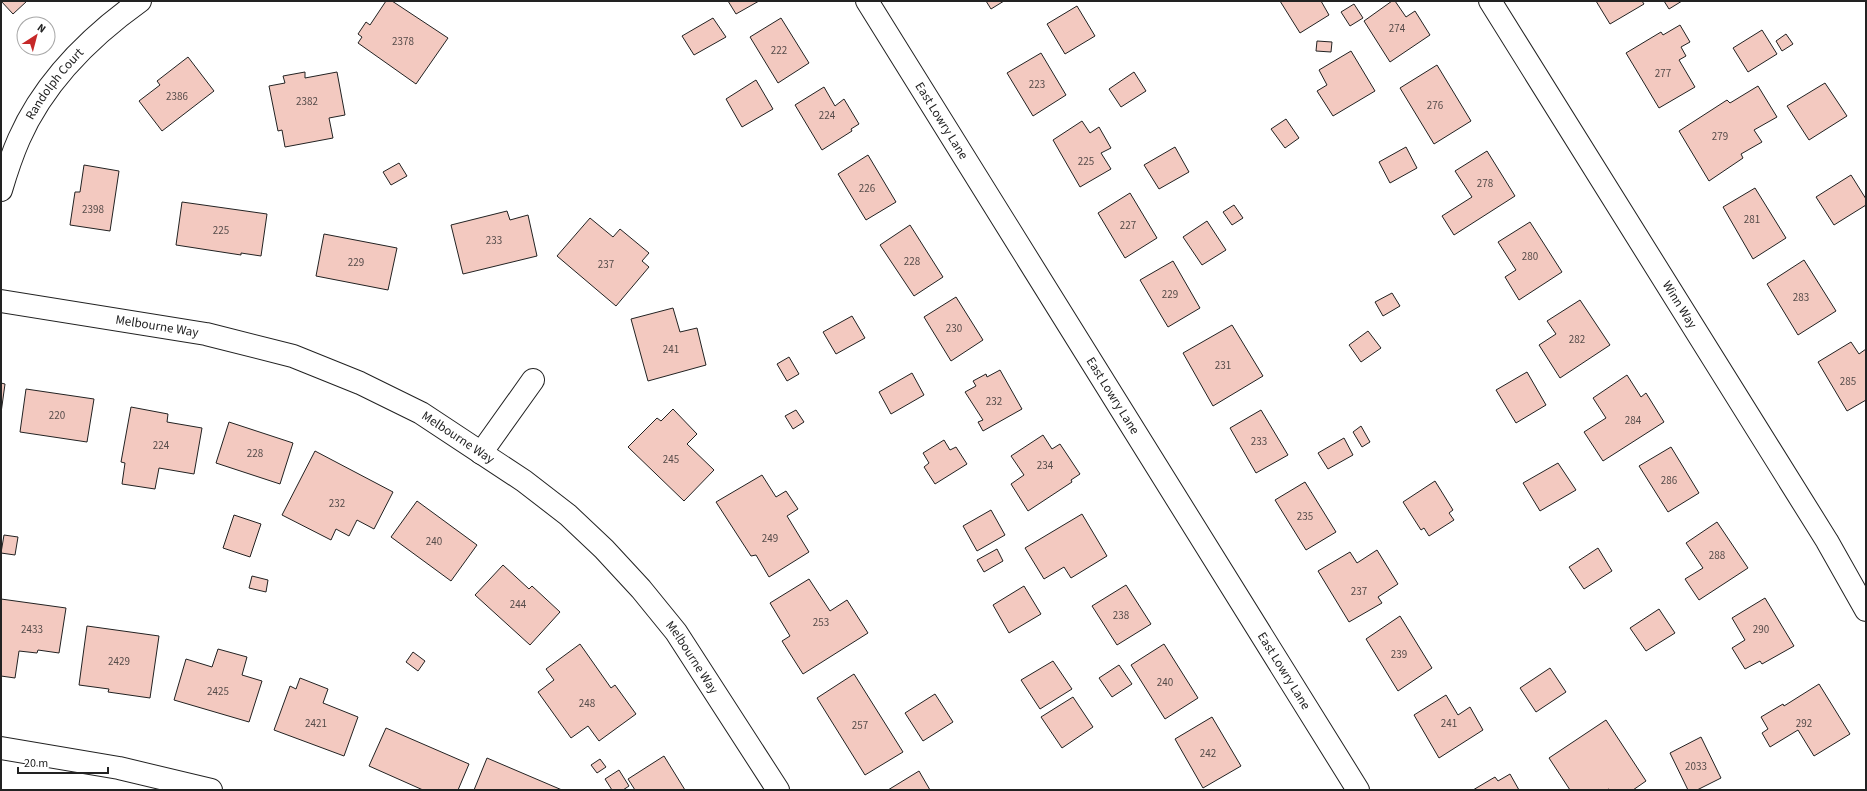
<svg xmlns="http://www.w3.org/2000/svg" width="1867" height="791" font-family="'Source Sans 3',sans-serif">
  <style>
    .building { fill: #f3c9c0; stroke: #222 }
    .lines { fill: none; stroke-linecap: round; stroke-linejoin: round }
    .minor-casing { stroke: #222; stroke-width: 24 }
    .minor { stroke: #fff; stroke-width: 22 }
    .labels { text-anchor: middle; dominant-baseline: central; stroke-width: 3; stroke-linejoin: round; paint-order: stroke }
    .number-label { font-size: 11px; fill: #564c4a }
    .street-label { font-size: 13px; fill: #222; stroke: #fff }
  </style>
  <rect width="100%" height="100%" fill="#fff"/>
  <!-- building -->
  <g class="building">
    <path d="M1,1H27L13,14Z"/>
    <path d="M386,1H392L448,38L416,84L358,43L362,37L358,34L366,22L370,25Z"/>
    <path d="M728,1H759L736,14Z"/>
    <path d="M986,1H1004L991,9Z"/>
    <path d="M1280,1H1321L1329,15L1300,33Z"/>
    <path d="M1392,1H1395L1406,17L1415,11L1430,35L1390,62L1364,21Z"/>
    <path d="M1596,1H1642L1644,4L1610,24Z"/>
    <path d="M1664,1H1682L1669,9Z"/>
    <path d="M1354,4L1363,18L1350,26L1341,12Z"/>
    <path d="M1077,6L1095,36L1065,54L1047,24Z"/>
    <path d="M713,18L726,37L694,55L682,36Z"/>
    <path d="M781,18L809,63L778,83L750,37Z"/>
    <path d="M1680,25L1690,42L1681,47L1686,56L1679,60L1695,87L1659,108L1626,53L1661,32L1663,35Z"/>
    <path d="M1762,30L1777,54L1748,72L1733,48Z"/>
    <path d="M1786,34L1793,44L1782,51L1776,41Z"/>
    <path d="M1317,41L1332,42L1331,52L1316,51Z"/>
    <path d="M1351,51L1375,91L1333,116L1317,91L1327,85L1319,70Z"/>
    <path d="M1041,53L1066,95L1033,116L1007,73Z"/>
    <path d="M188,57L214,91L162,131L139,101L160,85L157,81Z"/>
    <path d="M1437,65L1471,121L1434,144L1400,88Z"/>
    <path d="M305,72V78L337,72L345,115L329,118L333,138L285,147L282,130L278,131L269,86L285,83L283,76Z"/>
    <path d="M1134,72L1146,91L1121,107L1109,89Z"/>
    <path d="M756,80L773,109L742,127L726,99Z"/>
    <path d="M1825,83L1847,116L1809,140L1787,106Z"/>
    <path d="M1758,86L1777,117L1754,130L1762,142L1741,154L1743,158L1709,181L1679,131L1727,100L1730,103Z"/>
    <path d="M824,87L835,106L844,99L859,124L851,129L852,131L822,150L795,105Z"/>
    <path d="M1286,119L1299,138L1285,148L1271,129Z"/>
    <path d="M1082,121L1090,133L1099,127L1111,148L1101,153L1111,169L1080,187L1053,140Z"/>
    <path d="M1175,147L1189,172L1159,189L1144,165Z"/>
    <path d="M1406,147L1417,168L1390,183L1379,162Z"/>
    <path d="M1487,151L1515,196L1454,235L1442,216L1472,197L1455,171Z"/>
    <path d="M868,155L896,202L866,220L838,174Z"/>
    <path d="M399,163L407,176L391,185L383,172Z"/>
    <path d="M84,165L119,171L110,231L70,225L75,192H80Z"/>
    <path d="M1851,175L1866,199V205L1834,225L1816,197Z"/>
    <path d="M1755,188L1786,238L1753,259L1723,207Z"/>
    <path d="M1130,193L1157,238L1125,258L1098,213Z"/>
    <path d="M182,202L267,214L261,256L241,253V255L176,245Z"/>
    <path d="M1234,205L1243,218L1232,225L1223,212Z"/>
    <path d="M507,211L510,220L528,215L537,256L463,274L451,225Z"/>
    <path d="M590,218L613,237L620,229L649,253L642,261L649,267L616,306L557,256Z"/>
    <path d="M1207,221L1226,250L1202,265L1183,237Z"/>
    <path d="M1530,222L1562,272L1519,300L1505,277L1516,270L1498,242Z"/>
    <path d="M910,225L943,277L914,296L880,245Z"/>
    <path d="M324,234L397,248L388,290L316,276Z"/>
    <path d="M1804,260L1836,311L1798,335L1767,284Z"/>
    <path d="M1173,261L1200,308L1168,327L1140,280Z"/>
    <path d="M1392,293L1400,306L1383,316L1375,302Z"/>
    <path d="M956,297L983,340L951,361L924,317Z"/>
    <path d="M1580,300L1610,345L1560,378L1539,345L1556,334L1547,321Z"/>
    <path d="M673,308L680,332L697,328L706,365L648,381L631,319Z"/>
    <path d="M852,316L865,338L836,354L823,332Z"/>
    <path d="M1232,325L1263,376L1213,406L1183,353Z"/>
    <path d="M1368,331L1381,348L1361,362L1349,345Z"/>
    <path d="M1851,342L1859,354L1866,349V400L1847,411L1818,362Z"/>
    <path d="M789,357L799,374L787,381L777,364Z"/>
    <path d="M1000,370L1022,409L983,431L978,422L983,420L965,392L976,386L973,381L986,374L987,377Z"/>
    <path d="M1527,372L1546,405L1516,423L1496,390Z"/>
    <path d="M912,373L924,395L891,414L879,392Z"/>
    <path d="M1627,375L1641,397L1646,393L1664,422L1603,461L1584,432L1606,418L1593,398Z"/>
    <path d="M1,383L5,384L1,413Z"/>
    <path d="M26,389L94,399L87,442L20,432Z"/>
    <path d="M131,407L168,414L167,422L202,428L194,474L159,468L155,489L122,484L125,463L121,462Z"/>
    <path d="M673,409L697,434L687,444L714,470L684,501L628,447L657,418L661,421Z"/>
    <path d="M796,410L804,422L793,429L785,416Z"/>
    <path d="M1261,410L1288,455L1256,473L1230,428Z"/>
    <path d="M229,422L293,443L280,484L216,463Z"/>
    <path d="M1361,426L1370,442L1362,447L1353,432Z"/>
    <path d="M1043,435L1052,449L1060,444L1080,474L1071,480L1072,482L1028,511L1011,484L1024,475L1011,456Z"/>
    <path d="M1344,438L1353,455L1328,469L1318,453Z"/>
    <path d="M944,440L950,450L956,447L967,464L935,484L924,467L929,463L923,453Z"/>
    <path d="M1671,447L1699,493L1668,512L1639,466Z"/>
    <path d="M315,451L393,492L374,529L357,520L349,536L336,529L331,540L282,515Z"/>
    <path d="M1558,463L1576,490L1540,511L1523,483Z"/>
    <path d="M762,475L776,497L786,491L798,509L787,516L809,552L769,577L756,555L751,556L716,502Z"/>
    <path d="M1435,481L1453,510L1449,513L1454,520L1429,536L1424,528L1421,530L1403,502Z"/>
    <path d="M1305,482L1336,532L1306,550L1275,500Z"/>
    <path d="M417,501L477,545L451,581L391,537Z"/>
    <path d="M991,510L1005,535L977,551L963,526Z"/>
    <path d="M1082,514L1107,556L1071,578L1064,567L1044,579L1025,548Z"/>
    <path d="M234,515L261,524L250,557L223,548Z"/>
    <path d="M1717,522L1748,568L1699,600L1685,579L1703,568L1686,543Z"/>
    <path d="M4,535L18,537L15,555L1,553Z"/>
    <path d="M1598,548L1612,571L1584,589L1569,567Z"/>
    <path d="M997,549L1003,561L984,572L977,560Z"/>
    <path d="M1377,550L1398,584L1378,597L1382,603L1349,622L1318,571L1350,552L1357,563Z"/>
    <path d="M503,565L529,589L532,586L560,612L530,645L475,595Z"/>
    <path d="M252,576L268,580L266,592L249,588Z"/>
    <path d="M809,579L830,611L847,600L868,633L803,674L782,641L790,636L770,603Z"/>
    <path d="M1126,585L1151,624L1117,645L1092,606Z"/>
    <path d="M1024,586L1041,614L1009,633L993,605Z"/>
    <path d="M1765,598L1794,646L1762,664L1760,661L1745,669L1732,648L1745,640L1732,618Z"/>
    <path d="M1,599L66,608L59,653L38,650L37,653L19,651L15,678L1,676Z"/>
    <path d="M1659,609L1675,633L1646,651L1630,628Z"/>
    <path d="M1400,616L1432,668L1398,691L1366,639Z"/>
    <path d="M87,626L159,636L150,698L108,692L109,689L79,685Z"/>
    <path d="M580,644L611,688L615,685L636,714L599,741L588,726L571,738L538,692L554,680L546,669Z"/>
    <path d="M1164,644L1198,698L1165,719L1131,665Z"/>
    <path d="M218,649L247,657L242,675L262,681L249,722L174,700L186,659L212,667Z"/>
    <path d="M413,652L425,661L418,671L406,662Z"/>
    <path d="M1053,661L1072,689L1040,709L1021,680Z"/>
    <path d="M1119,665L1132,684L1112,697L1099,678Z"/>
    <path d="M1550,668L1566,692L1536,712L1520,688Z"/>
    <path d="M854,674L903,752L865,775L817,698Z"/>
    <path d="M300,678L328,689L323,703L358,717L344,756L274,730L290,686L296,689Z"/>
    <path d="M1819,684L1850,734L1814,756L1798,730L1770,747L1762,733L1768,729L1761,717L1783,704L1784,706Z"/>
    <path d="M935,694L953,722L923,741L905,713Z"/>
    <path d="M1446,695L1458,715L1470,707L1483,730L1439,758L1414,715Z"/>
    <path d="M1073,697L1093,727L1062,748L1041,717Z"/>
    <path d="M1212,717L1241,766L1203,788L1175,739Z"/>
    <path d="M1606,720L1646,781L1633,790H1610L1609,789L1606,790H1570L1549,758Z"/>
    <path d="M386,728L469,764L458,790H423L369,766Z"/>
    <path d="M1701,737L1721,778L1697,790H1688L1670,753Z"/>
    <path d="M664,756L685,790H635L628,779Z"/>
    <path d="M487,758L562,790H474Z"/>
    <path d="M600,759L606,767L597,773L591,765Z"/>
    <path d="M619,770L629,786L623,790H612L605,779Z"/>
    <path d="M919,771L930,790H888Z"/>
    <path d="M1510,774L1519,790H1473L1495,777L1498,781Z"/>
  </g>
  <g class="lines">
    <!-- minor casing -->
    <g class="minor-casing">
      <g id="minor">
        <path id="s1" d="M867,1L1358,790"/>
        <path id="s2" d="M1490,1L1827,541L1866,610"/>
        <path id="s3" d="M1,190C6,173 12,155 19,139C44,82 91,36 140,1"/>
        <path id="s4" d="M1,301L206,334L293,356L360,383L421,413L524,481L568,515L604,549L641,589L676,632L778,790"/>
        <path d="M481,453L533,380"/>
        <path d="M1,748L119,768L211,790"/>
      </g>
    </g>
    <!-- minor -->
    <use href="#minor" class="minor"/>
  </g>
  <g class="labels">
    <!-- number labels -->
    <g class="number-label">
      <text x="1397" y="28">274</text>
      <text x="403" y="41">2378</text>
      <text x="779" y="50">222</text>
      <text x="1663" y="73">277</text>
      <text x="1037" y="84">223</text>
      <text x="177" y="96">2386</text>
      <text x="307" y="101">2382</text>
      <text x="1435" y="105">276</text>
      <text x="827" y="115">224</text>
      <text x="1720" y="136">279</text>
      <text x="1086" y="161">225</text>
      <text x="1485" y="183">278</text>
      <text x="867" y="188">226</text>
      <text x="93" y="209">2398</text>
      <text x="1752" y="219">281</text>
      <text x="1128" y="225">227</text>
      <text x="221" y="230">225</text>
      <text x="494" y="240">233</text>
      <text x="1530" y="256">280</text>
      <text x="912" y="261">228</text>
      <text x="356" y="262">229</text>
      <text x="606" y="264">237</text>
      <text x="1170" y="294">229</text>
      <text x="1801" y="297">283</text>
      <text x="954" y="328">230</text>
      <text x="1577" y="339">282</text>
      <text x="671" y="349">241</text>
      <text x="1223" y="365">231</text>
      <text x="1848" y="381">285</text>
      <text x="994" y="401">232</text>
      <text x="57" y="415">220</text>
      <text x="1633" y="420">284</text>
      <text x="1259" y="441">233</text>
      <text x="161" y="445">224</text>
      <text x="255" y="453">228</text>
      <text x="671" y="459">245</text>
      <text x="1045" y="465">234</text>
      <text x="1669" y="480">286</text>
      <text x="337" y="503">232</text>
      <text x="1305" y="516">235</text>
      <text x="770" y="538">249</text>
      <text x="434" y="541">240</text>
      <text x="1717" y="555">288</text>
      <text x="1359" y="591">237</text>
      <text x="518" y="604">244</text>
      <text x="1121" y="615">238</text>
      <text x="821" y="622">253</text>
      <text x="32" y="629">2433</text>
      <text x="1761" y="629">290</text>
      <text x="1399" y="654">239</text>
      <text x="119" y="661">2429</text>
      <text x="1165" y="682">240</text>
      <text x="218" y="691">2425</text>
      <text x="587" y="703">248</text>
      <text x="316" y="723">2421</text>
      <text x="1449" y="723">241</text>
      <text x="1804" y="723">292</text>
      <text x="860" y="725">257</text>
      <text x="1208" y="753">242</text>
      <text x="1696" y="766">2033</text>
    </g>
    <!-- street labels -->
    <g class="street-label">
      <text stroke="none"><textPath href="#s3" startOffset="120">Randolph Court</textPath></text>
      <text stroke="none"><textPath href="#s1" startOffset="141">East Lowry Lane</textPath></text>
      <text stroke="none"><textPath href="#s2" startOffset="358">Winn Way</textPath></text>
      <text stroke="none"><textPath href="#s4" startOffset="158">Melbourne Way</textPath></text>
      <text stroke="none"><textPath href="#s1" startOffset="465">East Lowry Lane</textPath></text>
      <text stroke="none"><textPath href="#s4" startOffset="482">Melbourne Way</textPath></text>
      <text stroke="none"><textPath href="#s4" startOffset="806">Melbourne Way</textPath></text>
      <text stroke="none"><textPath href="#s1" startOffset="789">East Lowry Lane</textPath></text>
    </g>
  </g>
  <!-- border -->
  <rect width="1867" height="791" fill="none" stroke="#222222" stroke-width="4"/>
  <!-- north arrow -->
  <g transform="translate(36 36) rotate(36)"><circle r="19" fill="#ffffff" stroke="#a7a7a7"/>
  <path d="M0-3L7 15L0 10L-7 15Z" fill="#c62828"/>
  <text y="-6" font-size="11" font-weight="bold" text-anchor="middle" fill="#222222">N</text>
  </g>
  <!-- scale -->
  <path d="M18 767v6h90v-6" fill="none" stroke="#222222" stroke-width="2"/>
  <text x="24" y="767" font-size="12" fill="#222222" stroke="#ffffff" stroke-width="3" paint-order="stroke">20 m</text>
</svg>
